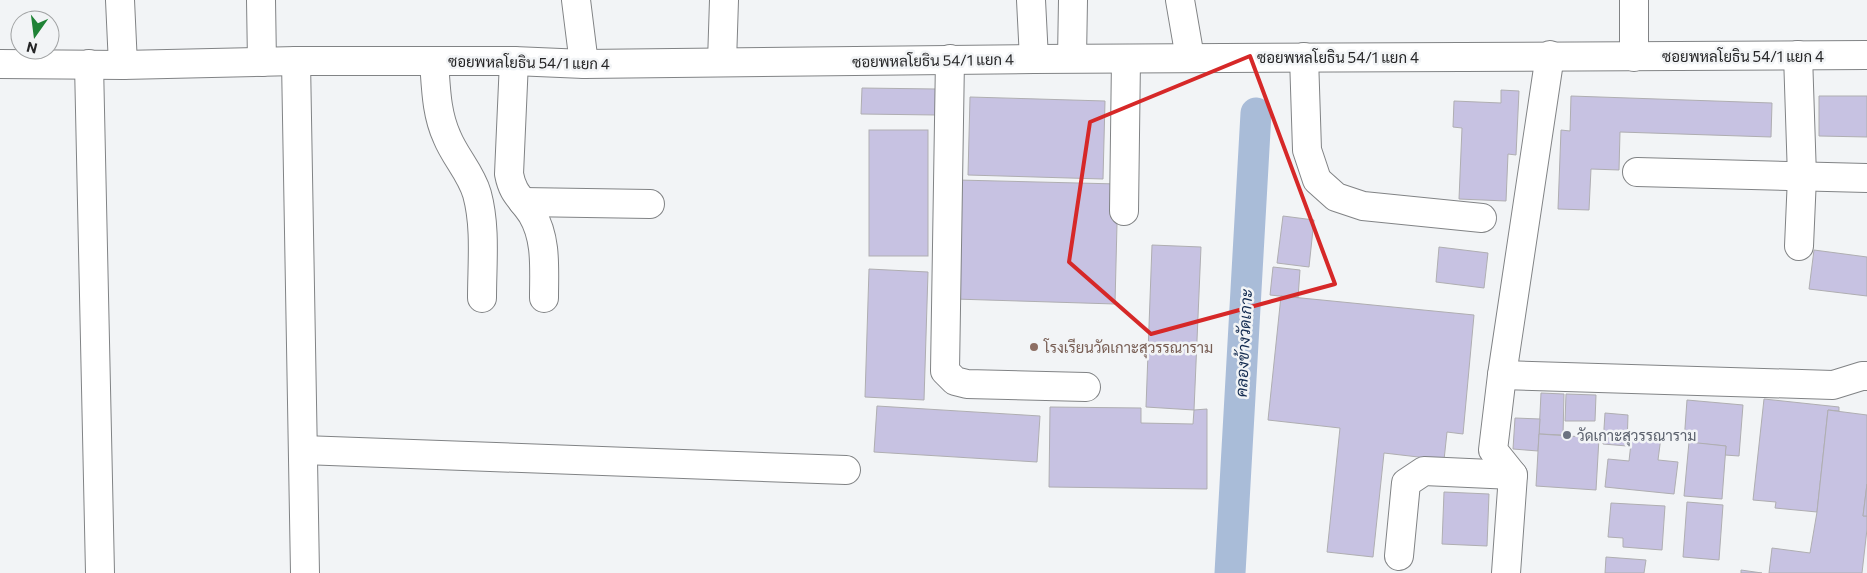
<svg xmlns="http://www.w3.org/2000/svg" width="1867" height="573" font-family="Commissioner,Sarabun,sans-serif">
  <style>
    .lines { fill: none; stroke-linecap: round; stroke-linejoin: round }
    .canal { stroke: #a9bcd8; stroke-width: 31 }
    .building { fill: #c7c2e2; stroke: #afaeb1 }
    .minor-casing { stroke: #818385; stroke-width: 30 }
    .minor { stroke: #fff; stroke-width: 28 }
    .marked { fill: none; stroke: #d62828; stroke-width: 4; stroke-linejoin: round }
    .education-dot { fill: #8d6e63; stroke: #f2f4f6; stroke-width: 2 }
    .worship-dot { fill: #6b7280; stroke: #f2f4f6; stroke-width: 2 }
    .labels { text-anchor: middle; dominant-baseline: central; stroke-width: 5; stroke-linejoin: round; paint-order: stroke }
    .street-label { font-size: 15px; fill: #262627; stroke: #f2f4f6 }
    .education-label { font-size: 15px; fill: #785e54; stroke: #f2f4f6; text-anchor: start }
    .worship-label { font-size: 15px; fill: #5b616d; stroke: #f2f4f6; text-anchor: start }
    .water-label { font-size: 16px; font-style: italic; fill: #142c51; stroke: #f2f4f6 }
  </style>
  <rect width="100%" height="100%" fill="#f2f4f6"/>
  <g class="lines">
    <!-- canal -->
    <path class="canal" d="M1230,573L1256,113"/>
  </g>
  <!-- building -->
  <g class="building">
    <path d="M862,88L936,89V115L861,114Z"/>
    <path d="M1501,90L1519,91L1516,155L1508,154L1506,201L1459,199L1462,128L1453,127L1454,101L1501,103Z"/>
    <path d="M1571,96L1772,103L1771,137L1620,132L1619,170L1591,169L1589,210L1558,209L1561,130L1570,131Z"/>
    <path d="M1819,96H1867V137L1819,136Z"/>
    <path d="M970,97L1105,101L1103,179L968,175Z"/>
    <rect x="869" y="130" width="59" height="126"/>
    <path d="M958,180L1118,184L1115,304L955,299Z"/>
    <path d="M1283,216L1314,220L1309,267L1277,263Z"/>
    <path d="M1152,245L1201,247L1194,410L1146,407Z"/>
    <path d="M1439,247L1488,253L1484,288L1436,282Z"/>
    <path d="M1814,250L1867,257V296L1809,289Z"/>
    <path d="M1273,267L1300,270L1298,298L1270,295Z"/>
    <path d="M869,269L928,272L924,400L865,397Z"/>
    <path d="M1281,296L1474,315L1463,434L1447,432L1444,460L1384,453L1373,557L1327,552L1340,428L1268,420Z"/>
    <path d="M1541,393L1564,394L1563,435L1539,434Z"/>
    <path d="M1566,394L1596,395L1595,421H1565Z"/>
    <path d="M1764,399L1839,407V411L1828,410L1817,512L1775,508L1776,502L1753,500Z"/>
    <path d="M1687,400L1743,405L1739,456L1725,455L1726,446L1684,442Z"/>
    <path d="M877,406L1040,416L1037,462L874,452Z"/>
    <path d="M1050,407L1141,408V423L1193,424L1194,410L1207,409V489L1049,487Z"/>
    <path d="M1828,410L1867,415V484L1863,516H1867V529L1862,573H1769L1772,548L1810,553L1817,512Z"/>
    <path d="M1605,413L1628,415L1627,446L1603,444Z"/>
    <path d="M1515,418L1540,419L1538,451L1513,449Z"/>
    <path d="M1539,434L1599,438L1596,490L1536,486Z"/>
    <path d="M1632,434L1661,437L1658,460L1678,462L1674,494L1605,487L1608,459L1629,461Z"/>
    <path d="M1689,442L1726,446L1722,499L1684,496Z"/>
    <path d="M1867,484V516H1863Z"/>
    <path d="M1444,492L1489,494L1487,546L1442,544Z"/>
    <path d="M1687,502L1723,505L1719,560L1683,557Z"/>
    <path d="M1611,503L1665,506L1662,550L1623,547V538L1608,537Z"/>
    <path d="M1606,557L1646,560L1644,573H1605Z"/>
    <path d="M1741,570L1762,573H1741Z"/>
  </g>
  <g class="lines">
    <!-- minor casing -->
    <g class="minor-casing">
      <g id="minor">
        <path d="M120,0L123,65"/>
        <path d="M261,0L262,62"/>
        <path d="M576,0L584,64"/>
        <path d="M1031,0L1034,59"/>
        <path d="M1180,0L1190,58"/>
        <path d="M1798,55L1802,177L1799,246"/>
        <path d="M1304,57L1307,150L1317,180L1336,197L1363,206L1482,218"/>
        <path d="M1634,57V0"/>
        <path d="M1072,58L1073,0"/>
        <path d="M950,59L945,371L955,381L967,384L1086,387"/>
        <path d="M296,61L305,573"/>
        <path d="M434,61C436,87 436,113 447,137C455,157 471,173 477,194C486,227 482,264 482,298"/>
        <path d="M514,61L509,174C513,195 521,197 532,214C547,239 544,269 544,298"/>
        <path d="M722,62L724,0"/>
        <path d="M0,64L123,65L296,61H514L584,64L1034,59L1867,55"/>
        <path d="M89,64L100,573"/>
        <path d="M1637,172L1867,178"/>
        <path d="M523,202L650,204"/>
        <path d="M1124,211L1126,59"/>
        <path d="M1502,375L1833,385L1862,376H1867"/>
        <path d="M303,450L846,470"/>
        <path d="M1399,556L1406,483L1424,471L1513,475"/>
        <path d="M1506,573L1513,475L1493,450L1502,375L1550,55"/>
      </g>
    </g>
    <!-- minor -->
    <use href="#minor" class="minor"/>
  </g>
  <!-- marked area -->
  <path class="marked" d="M1250,56L1335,284L1151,334L1069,262L1090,122Z"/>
  <!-- markers -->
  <circle class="education-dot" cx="1034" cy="347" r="5"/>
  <circle class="worship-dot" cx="1567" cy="435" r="5"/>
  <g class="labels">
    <!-- street labels -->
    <g class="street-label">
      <text x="1743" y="56">ซอยพหลโยธิน 54/1 แยก 4</text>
      <text x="1338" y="57">ซอยพหลโยธิน 54/1 แยก 4</text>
      <text transform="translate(933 60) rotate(-1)">ซอยพหลโยธิน 54/1 แยก 4</text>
      <text transform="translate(529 62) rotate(1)">ซอยพหลโยธิน 54/1 แยก 4</text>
    </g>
    <!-- education labels -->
    <g class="education-label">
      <text x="1044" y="347">โรงเรียนวัดเกาะสุวรรณาราม</text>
    </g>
    <!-- worship labels -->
    <g class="worship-label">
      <text x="1577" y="435">วัดเกาะสุวรรณาราม</text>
    </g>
    <!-- water labels -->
    <g class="water-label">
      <text transform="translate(1243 343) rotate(-87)">คลองข้างวัดเกาะ</text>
    </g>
  </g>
  <!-- north arrow -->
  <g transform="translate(35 35) rotate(194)"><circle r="24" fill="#f2f4f6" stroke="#a0a2a3"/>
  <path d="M0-4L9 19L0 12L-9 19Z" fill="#1f8336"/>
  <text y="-8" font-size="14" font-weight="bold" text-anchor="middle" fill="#262627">N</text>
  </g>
</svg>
